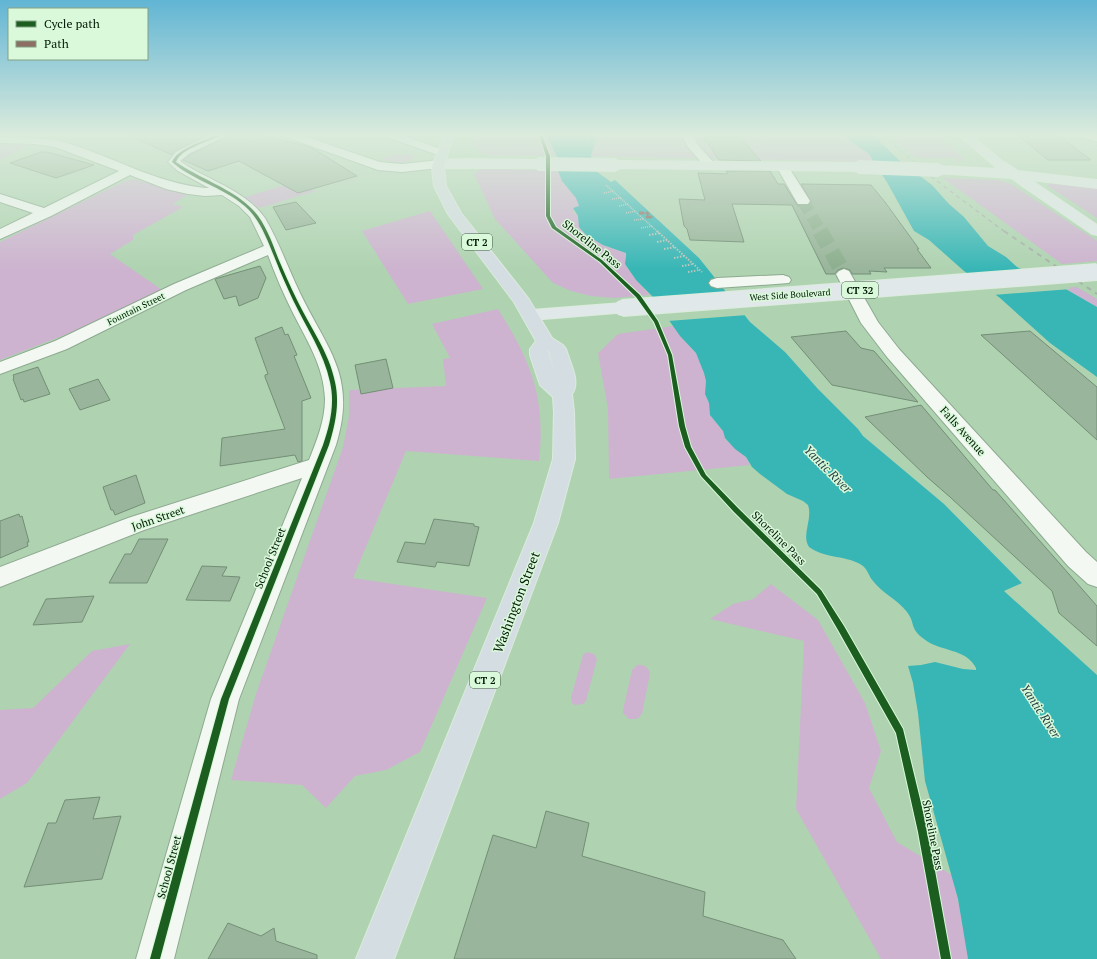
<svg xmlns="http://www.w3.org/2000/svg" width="1097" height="959" font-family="'PT Serif',serif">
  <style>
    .green { fill: #cdb3cf }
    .water { fill: #38b6b6 }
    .pier { fill: #afd3b1 }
    .building { fill: #99b59b; stroke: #738f76 }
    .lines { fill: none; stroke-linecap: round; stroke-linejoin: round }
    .minor-tunnel-far1 { stroke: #8cae8e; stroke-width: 12; stroke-dasharray: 12 6; stroke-linecap: butt }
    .minor-tunnel { stroke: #8cae8e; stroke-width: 16; stroke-dasharray: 16 8; stroke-linecap: butt }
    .minor-casing { stroke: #8daa8f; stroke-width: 2 }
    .major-casing { stroke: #dbebdc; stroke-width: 2 }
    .highway-casing { stroke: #dbebdc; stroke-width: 2 }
    .path-far1 { stroke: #bcc5bc; stroke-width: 1.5; stroke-dasharray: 1 1; stroke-linecap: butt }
    .path { stroke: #bcc5bc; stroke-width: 2; stroke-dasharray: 1.5 1.5; stroke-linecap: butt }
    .minor { fill: #f3f8f3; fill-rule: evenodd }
    .major { fill: #e0e8e9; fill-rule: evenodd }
    .highway { fill: #d4dde2; fill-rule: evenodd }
    .rail-far1 { stroke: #a8b1a9; stroke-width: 1.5; stroke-dasharray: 4 4; stroke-linecap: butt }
    .rail { stroke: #a8b1a9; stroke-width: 2; stroke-dasharray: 5 5; stroke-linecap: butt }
    .major-bridge-far1-casing { stroke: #dbebdc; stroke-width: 14; stroke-linecap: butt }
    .major-bridge-casing { stroke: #dbebdc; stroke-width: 18; stroke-linecap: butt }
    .major-bridge-far1 { stroke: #e0e8e9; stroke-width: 12 }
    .major-bridge { stroke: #e0e8e9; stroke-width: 16 }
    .quiet { stroke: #8d6e63; stroke-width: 3; stroke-dasharray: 5.5 3; stroke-linecap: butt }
    .cycleway-casing { stroke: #d9f9da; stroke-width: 2 }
    .cycleway { fill: #1b5e20; fill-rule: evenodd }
    .labels { text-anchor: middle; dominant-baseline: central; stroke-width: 3; stroke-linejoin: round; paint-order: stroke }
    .far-street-label { font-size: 9px; fill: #011804; stroke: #d9f9da }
    .shield { fill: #d9f9da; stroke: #425c44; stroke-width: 1 }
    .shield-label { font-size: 10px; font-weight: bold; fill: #011804 }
    .street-label { font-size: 11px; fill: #011804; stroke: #d9f9da }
    .water-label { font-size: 12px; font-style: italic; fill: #223e42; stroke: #d9f9da }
    .near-street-label { font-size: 13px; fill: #011804; stroke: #d9f9da }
  </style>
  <rect width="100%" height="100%" fill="#afd3b1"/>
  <!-- green -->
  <g class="green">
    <path d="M476,135H547L556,156L487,155L482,153L473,146Z"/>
    <path d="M594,135H842L869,154L875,162L591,156V151L596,140Z"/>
    <path d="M888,135H940L963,158L960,162L956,161L959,158L915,157Z"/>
    <path d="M0,142H35L0,160Z"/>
    <path d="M395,154L413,155V158C404,165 392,163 382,159Z"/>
    <path d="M486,169L557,170C559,174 561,178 563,182C568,190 579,197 579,206L574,208V213L578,216L580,228L586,235L603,245L626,253L625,265L636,280L650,295L614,298L591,296L571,291L553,283L495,219L474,174L478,170Z"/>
    <path d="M943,178L998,180L1011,184L1097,241V261L1062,264Z"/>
    <path d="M133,179L188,194L173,204L183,207L133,235V240L110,254L162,290L75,331L0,360V242L125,181Z"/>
    <path d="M298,181L314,191L259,208L245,197Z"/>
    <path d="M1052,183L1097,188V218L1048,186L1049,184Z"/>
    <path d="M430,211L483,289L408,304L362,231Z"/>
    <path d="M1077,287L1097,299V307L1064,288Z"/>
    <path d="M498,309C531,361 546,398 539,461L406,451L353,578L487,598L420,752L386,770L355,776L326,808L302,785L231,780L256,694L343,447L349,416V390L446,386L443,359L450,358L432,324Z"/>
    <path d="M674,326L680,336L696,353L703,369L706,381L705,394L709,403L710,415L723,431L726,440L746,457L750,465L609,479L608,409L598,353L618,334Z"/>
    <path d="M771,584L818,620L865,703L881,751L869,788L897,842L952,875L966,937L968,959H881L796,809L804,641L710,619L733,604L753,599Z"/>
    <path d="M130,644L27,783L0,799V710L33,708L92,651Z"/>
    <path d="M587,652L594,654L597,659L586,701L583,704L575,705L572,703L571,697L583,655Z"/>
    <path d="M637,665C643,664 649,667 650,674L642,714L637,719H629L623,713V710L632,670Z"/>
  </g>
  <!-- water -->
  <g class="water">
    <path d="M547,135H594L596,140L591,155L596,171L611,182L615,180L699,258L750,322L785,352L818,389L858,429L863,436L944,504L1022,583L1004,591L1097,675V959H968L958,899L925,781L918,713L913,683L908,666L921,665L935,662L963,669L976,670V668C966,648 940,652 924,639C909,628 916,624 907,612C898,600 882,593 873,581C869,577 868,570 863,566C848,555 825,559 809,547C801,535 813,519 808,505L803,501L787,494L760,474L752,467L746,457L735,449L725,438L723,431L710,415L709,403L705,394L706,381L704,373L696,353L680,336L652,296L636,280L625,264L626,256V253L603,245L586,235L579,227L578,216L573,208L579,206L576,198L562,181L558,171L557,157Z"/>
    <path d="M842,135H873L900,161L932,185L949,204L964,217L988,246L1006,257L1017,267L1064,288L1097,307V377L1050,343L1000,298L964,271L929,240L914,231L888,184L869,154Z"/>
  </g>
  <!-- pier -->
  <g class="pier">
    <path d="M1028,270L1071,289L993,295L965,274Z"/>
    <path d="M730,292L747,315L668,321L650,298Z"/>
  </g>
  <!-- building -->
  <g class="building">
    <path d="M128,135H206L175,151L172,155Z"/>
    <path d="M226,135H260L307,146L314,149L357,176L298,193L239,161L208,171L183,160L191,154L225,138Z"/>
    <path d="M1017,135H1058L1091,160H1048Z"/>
    <path d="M732,136H739L761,161L719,160L703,137Z"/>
    <path d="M41,152H47L94,165L56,178L10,163Z"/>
    <path d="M726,171H770L778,184H784L798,206H808L811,202L801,184L871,185L885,202L919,249H917L931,268H884L887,272L869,271L871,274H852L850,270L843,268L838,270L835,274H826L792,205L732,204L744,242L690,240L687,229L684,226L679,199L705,200L698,173L728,174Z"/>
    <path d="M296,202L316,223L286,230L273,207Z"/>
    <path d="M260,266L266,278L258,298L239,306L236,296L224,299L215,279Z"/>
    <path d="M282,327L285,335L288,334L297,355L294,356L311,398L302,401V461L298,462L295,455L220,466L222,438L285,429L265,377V375L268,374L255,338Z"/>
    <path d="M846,331L861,348L874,351L918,402L832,385L791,337Z"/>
    <path d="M1030,331L1097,387V440L981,335Z"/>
    <path d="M386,359L393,388L361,394L355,365Z"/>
    <path d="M38,367L50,394L24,402L23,399L21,400L13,379L14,378L13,375Z"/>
    <path d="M98,379L110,400L80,410L69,389Z"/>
    <path d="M921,405L993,490H995L1097,606V646L1059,613L1052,591L950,497L927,477L865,417Z"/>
    <path d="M136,475L145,503L115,515L113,510H111L103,487Z"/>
    <path d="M19,514L20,517L22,516L29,542H27L28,546L0,558V521Z"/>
    <path d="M434,519L474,524V526L479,527L469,566L437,562L435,567L397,562L405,542L425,544Z"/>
    <path d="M139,539H168L147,583H109L125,554H131Z"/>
    <path d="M202,566L227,567L222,576L240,577L230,601L186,600Z"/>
    <path d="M94,596L82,622L33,625L46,599Z"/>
    <path d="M100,797L93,819L121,816L102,879L24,887L48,823H56L65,800Z"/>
    <path d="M546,811L589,823L582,856L705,892L703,916L783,940L796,959H454L493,835L536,848Z"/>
    <path d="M228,923L261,936L274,928L276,941L317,955V959H208Z"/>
  </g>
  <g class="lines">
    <!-- minor-tunnel-far1 -->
    <path class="minor-tunnel-far1" d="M803,201L821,232"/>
    <!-- minor-tunnel -->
    <path class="minor-tunnel" d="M820,231L844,274"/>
    <!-- minor casing -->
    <g class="minor-casing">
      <g id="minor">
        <path d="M210,135H225L224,137L190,153L180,161C208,181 244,189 265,218C279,242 288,268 300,293C328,351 357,376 336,445L239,699L174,959H136L211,699L302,478L144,530L0,587V567L128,518L309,460C317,440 325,420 325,399C324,366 306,339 292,311C283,293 275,274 268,255L186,290L67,349L0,374V362L55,341L174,284L264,246L250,217L239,206L222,195L205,196L188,194L166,189L130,175L51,216L0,239V229L33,213L0,202V194L44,208L119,171L55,147L35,144L0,143V137C23,138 45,137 67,143C114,157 156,183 205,188H209L178,171L168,162L176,152Z"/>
        <path d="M285,135H301L380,162L402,164L439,160L443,161L445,164L443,167L439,168L402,172L378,170L286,137Z"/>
        <path d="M386,135H402L446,151L448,153L446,155H438L387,137Z"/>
        <path d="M682,135H693L697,144L717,166L715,169H707L688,147Z"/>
        <path d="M1082,135H1097V142L1083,137Z"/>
        <path d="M782,162L786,163L788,166L810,201L808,204H798L796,201L776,166L778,163Z"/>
        <path d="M844,269L849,271L878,322L899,349L1086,552L1097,562V587L1088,584L1068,566L887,357L861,323L836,274L839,271Z"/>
        <path d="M783,275L789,277L791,280L789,283L717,288L711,286L709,283L711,280L717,278Z"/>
      </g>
    </g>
    <!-- major casing -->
    <g class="major-casing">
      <g id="major">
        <path d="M959,135H971L1001,160L1018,171L1097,180V188L1031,180L1097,225V235L1092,234L1011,178L935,173L933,170L935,167L939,166L998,169Z"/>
        <path d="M468,159L538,160L542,161L544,164L542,167L538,168H439L435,167L433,164L435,161L439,160Z"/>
        <path d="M616,161L858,163L862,164L864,167L862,170L858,171L612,168L610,165L612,162Z"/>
        <path d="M622,303L628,304L630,308L628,312L531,320L525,319L523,315L525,311L531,310Z"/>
      </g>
    </g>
    <!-- highway casing -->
    <g class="highway-casing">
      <path id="highway" d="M444,135H456L452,139L444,167L446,186L461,213L528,298L552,338L563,345L566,349C570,363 581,382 572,394L574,412L575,459L558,523L394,959H356L534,523L553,459L554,412L553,397L540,385L530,355V349L536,341L514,302L448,214L434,186L432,167ZM548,351H549L554,371Z"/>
    </g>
    <!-- path-far1 -->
    <g class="path-far1">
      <path d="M540,135L544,145"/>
      <path d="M585,135L588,143"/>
      <path d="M606,185L658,232"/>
      <path d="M604,193L614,191"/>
      <path d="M612,199L621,198"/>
      <path d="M272,205L359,178"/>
      <path d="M619,206L628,204"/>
      <path d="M626,213L636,211"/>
      <path d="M634,220L644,219"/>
      <path d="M641,228L652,226"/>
    </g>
    <!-- path -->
    <g class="path">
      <path d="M657,231L702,272"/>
      <path d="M649,235L660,233"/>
      <path d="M657,242L667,240"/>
      <path d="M664,249L675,247"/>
      <path d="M674,258L684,256"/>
      <path d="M682,266L693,264"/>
      <path d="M688,272L699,270"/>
    </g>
    <!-- minor -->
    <use href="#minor" class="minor"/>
    <!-- major -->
    <use href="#major" class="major"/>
    <!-- highway -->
    <use href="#highway" class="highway"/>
    <!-- rail-far1 -->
    <path class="rail-far1" d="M882,135L933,178L1005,232"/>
    <!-- rail -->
    <path class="rail" d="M1004,231L1097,294"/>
    <!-- major-bridge-far1 casing -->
    <g class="major-bridge-far1-casing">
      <g id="major-bridge-far1">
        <path d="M538,164L616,165"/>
        <path d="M858,167L939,170"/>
      </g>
    </g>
    <!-- major-bridge casing -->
    <g class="major-bridge-casing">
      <path id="major-bridge" d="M622,308L1097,272"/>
    </g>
    <!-- major-bridge-far1 -->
    <use href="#major-bridge-far1" class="major-bridge-far1"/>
    <!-- major-bridge -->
    <use href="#major-bridge" class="major-bridge"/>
    <!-- quiet -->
    <path class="quiet" d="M639,213H643L647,217H651L646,212"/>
    <!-- cycleway casing -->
    <g class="cycleway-casing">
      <g id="cycleway">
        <path d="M217,135H221C209,142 181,148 176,162C200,179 232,188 253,210C265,223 272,242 278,258C284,272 290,286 297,300C310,327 329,352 335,382C340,404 335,425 329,445L229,699L160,959H150L221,699L323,445C330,425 335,404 330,382C324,353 306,327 293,300C287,287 281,274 276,261C269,244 262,224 249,210C227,188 195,182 172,162C178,148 204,141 217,135Z"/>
        <path d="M539,135H542L550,156V216L556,227L602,260L640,295L658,321L672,355L685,426L691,447L706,475L738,508L821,590L844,626L903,729L928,832L951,959H941L918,832L896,733L838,630L817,594L734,512L701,476L685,447L679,426L668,355L654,322L636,297L600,262L552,228L546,216V156Z"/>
      </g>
    </g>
    <!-- cycleway -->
    <use href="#cycleway" class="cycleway"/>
  </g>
  <!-- sky -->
  <linearGradient id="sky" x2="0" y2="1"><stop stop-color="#61b5d4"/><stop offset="0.5" stop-color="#dbebdc"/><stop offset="1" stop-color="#dbebdc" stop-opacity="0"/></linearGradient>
  <rect width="1097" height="269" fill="url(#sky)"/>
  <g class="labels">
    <!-- far-street labels -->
    <g class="far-street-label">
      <text transform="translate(790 295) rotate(-4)">West Side Boulevard</text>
      <text transform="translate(136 309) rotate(-26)">Fountain Street</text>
    </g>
    <!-- shield labels -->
    <g class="shield">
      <rect x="462" y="234" width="30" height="16" rx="3"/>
      <rect x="842" y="282" width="36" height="16" rx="3"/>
      <rect x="470" y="672" width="30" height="16" rx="3"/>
    </g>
    <g class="shield-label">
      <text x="477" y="242">CT 2</text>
      <text x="860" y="290">CT 32</text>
      <text x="485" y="680">CT 2</text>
    </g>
    <!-- street labels -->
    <g class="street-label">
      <text transform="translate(592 244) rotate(38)">Shoreline Pass</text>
      <text transform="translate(963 431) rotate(48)">Falls Avenue</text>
      <text transform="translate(158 518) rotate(-19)">John Street</text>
      <text transform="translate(779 538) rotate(45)">Shoreline Pass</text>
      <text transform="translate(270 558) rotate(-68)">School Street</text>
      <text transform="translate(933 835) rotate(79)">Shoreline Pass</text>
      <text transform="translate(169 867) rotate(-75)">School Street</text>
    </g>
    <!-- water labels -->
    <g class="water-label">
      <text transform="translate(828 469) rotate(45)">Yantic River</text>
      <text transform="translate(1041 711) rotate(57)">Yantic River</text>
    </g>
    <!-- near-street labels -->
    <g class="near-street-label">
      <text transform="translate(516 602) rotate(-69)">Washington Street</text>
    </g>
  </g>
  <!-- legend -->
  <rect x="8" y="8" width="140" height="52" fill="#d9f9da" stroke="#839f84"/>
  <rect x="16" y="21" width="20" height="6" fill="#1b5e20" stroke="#839f84"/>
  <text x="44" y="28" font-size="12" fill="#011804">Cycle path</text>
  <rect x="16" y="41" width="20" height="6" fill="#8d6e63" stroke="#839f84"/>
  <text x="44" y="48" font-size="12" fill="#011804">Path</text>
</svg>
